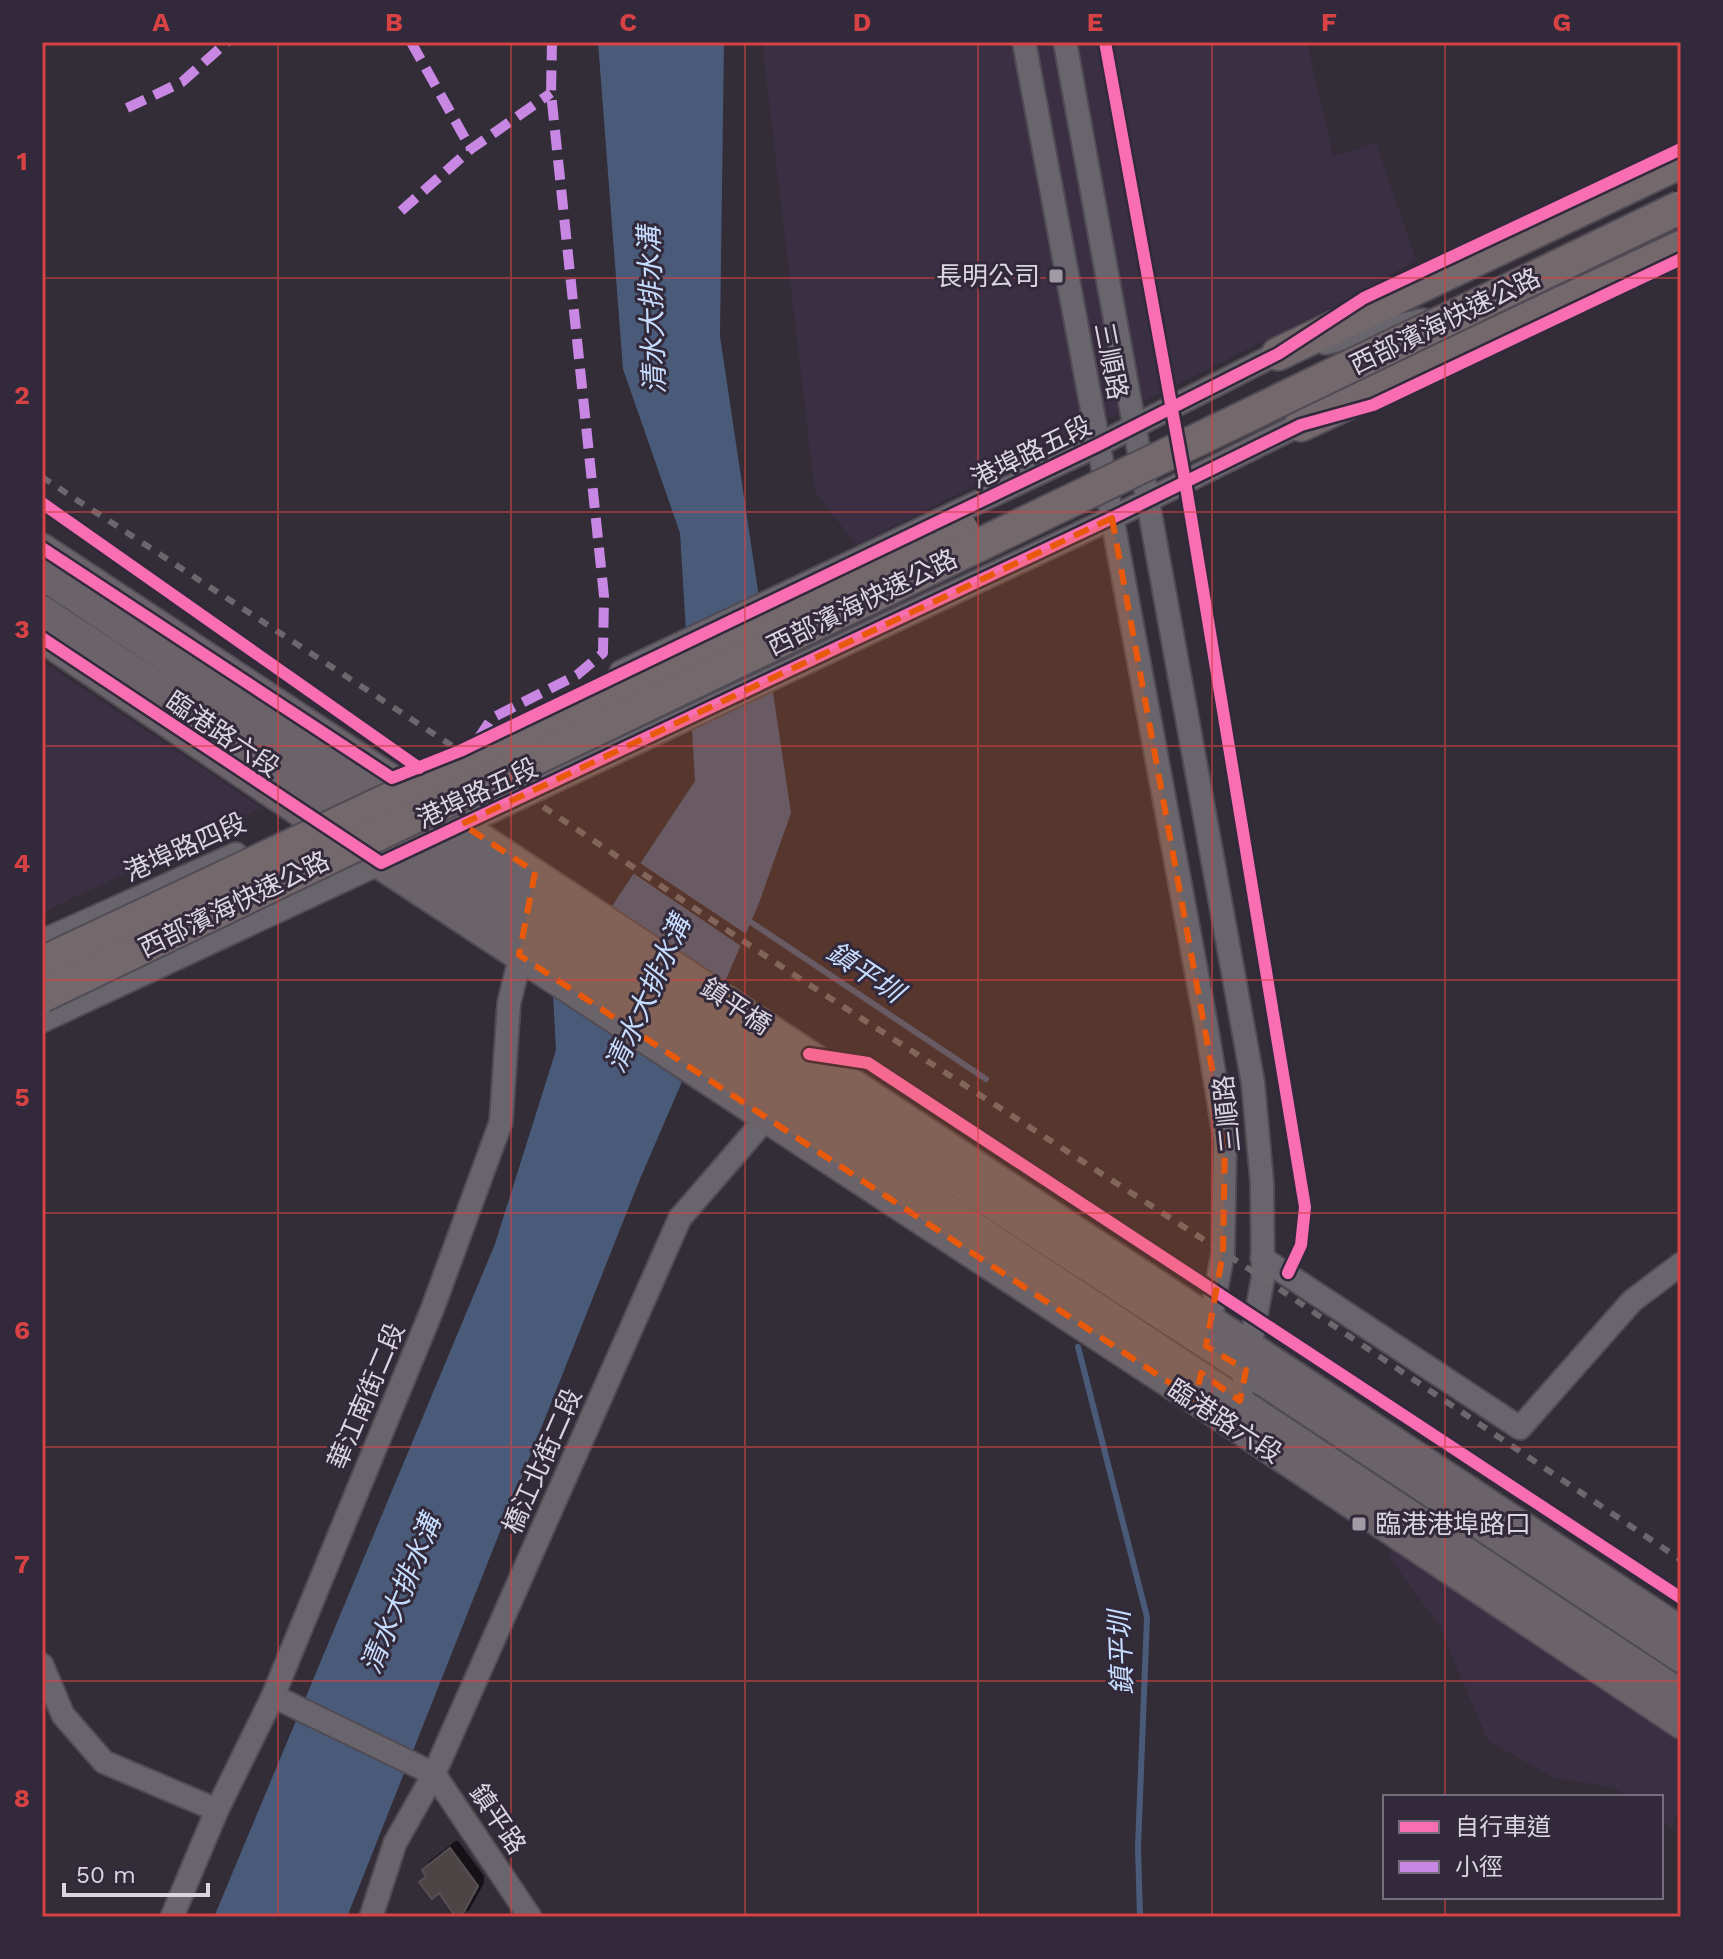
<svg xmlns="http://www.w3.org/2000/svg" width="1723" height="1959" font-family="'Work Sans','Noto Sans TC',sans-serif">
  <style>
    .built { fill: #3b2f44 }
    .water { fill: #4a5b7a }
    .pier { fill: #322d36 }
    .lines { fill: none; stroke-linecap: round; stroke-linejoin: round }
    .stream { stroke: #4a5b7a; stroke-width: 6 }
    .building { fill: #4e4445; stroke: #565052; stroke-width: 2; filter: url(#shadow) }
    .minor-casing { stroke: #504b54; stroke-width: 26 }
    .major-casing { stroke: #504b54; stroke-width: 32 }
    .highway-casing { stroke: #504b54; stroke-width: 36 }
    .minor { stroke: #69656d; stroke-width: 22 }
    .major { stroke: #6a6369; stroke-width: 28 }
    .highway { stroke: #73686c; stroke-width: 32 }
    .rail { stroke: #6a686d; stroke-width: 6; stroke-dasharray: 10 10; stroke-linecap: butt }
    .highway-bridge-casing { stroke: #504b54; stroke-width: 36; stroke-linecap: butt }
    .highway-bridge { stroke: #73686c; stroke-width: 32 }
    .quiet { stroke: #c787e3; stroke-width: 10; stroke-dasharray: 20 10; stroke-linecap: butt }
    .cycleway-casing { stroke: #32293a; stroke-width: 17 }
    .cycleway { stroke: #f96db3; stroke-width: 12 }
    .marked { fill: #e8590c; fill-opacity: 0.2; stroke: #e8590c; stroke-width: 6; stroke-dasharray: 16 10; stroke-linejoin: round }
    .grid { fill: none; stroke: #d74244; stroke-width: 2; stroke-opacity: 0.55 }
    .poi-dot { fill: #a09aa4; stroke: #32293a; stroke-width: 3 }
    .labels { text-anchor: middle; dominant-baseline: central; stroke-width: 6; stroke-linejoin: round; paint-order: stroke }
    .poi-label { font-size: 26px; fill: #dbd5e0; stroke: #32293a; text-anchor: end }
    .street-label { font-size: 26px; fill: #dbd5e0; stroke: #32293a }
    .water-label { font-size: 28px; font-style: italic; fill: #c6dcfe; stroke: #32293a }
    .neatline { fill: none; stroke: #d74244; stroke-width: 3 }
    .grid-label { font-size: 26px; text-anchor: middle; font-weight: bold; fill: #d74244 }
  </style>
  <defs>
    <filter id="shadow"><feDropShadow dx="7" dy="-7" stdDeviation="0" flood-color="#0009"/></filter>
  </defs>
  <rect width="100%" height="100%" fill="#322d36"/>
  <!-- built -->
  <g class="built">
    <path d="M762,42H1307L1333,156L1376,143L1416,260L1362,292L856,545L815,492Z"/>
    <path d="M42,661L262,808L42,913Z"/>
    <path d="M1400,1543L1674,1725L1681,1753V1804L1672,1828L1661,1820V1797H1627L1613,1787L1555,1778L1488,1741L1438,1624L1387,1554Z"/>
  </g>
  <!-- water -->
  <path class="water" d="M598,42H724L720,336L791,813L759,903L640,1179L347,1917H214L495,1244L556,1050L553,995L695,781L680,533L623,369Z"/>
  <!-- pier -->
  <path class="pier" d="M637,861L749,936L744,948L630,871Z"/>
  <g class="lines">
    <!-- stream -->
    <g class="stream">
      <path d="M746,919L986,1079"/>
      <path d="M1078,1347L1147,1617L1138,1847L1140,1917"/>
    </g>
  </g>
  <!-- building -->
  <path class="building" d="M450,1848L478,1886L461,1917H456L439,1893L432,1899L419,1882L426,1877L422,1870Z"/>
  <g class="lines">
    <!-- minor casing -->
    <g class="minor-casing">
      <g id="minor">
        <path d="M1024,42L1206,1024L1225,1140L1223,1253L1208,1333"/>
        <path d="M1065,42L1253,1083L1262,1183L1263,1278L1237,1417"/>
        <path d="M1325,343L1423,320"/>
        <path d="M1407,361L1467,325"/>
        <path d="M621,672L1098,445L1288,348"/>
        <path d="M449,831L1112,518L1313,418"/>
        <path d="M42,941L236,854"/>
        <path d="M42,1021L389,859"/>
        <path d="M1262,1258L1520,1428L1632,1301L1681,1264"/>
        <path d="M42,1665L63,1715L104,1762L217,1810"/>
        <path d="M273,1696L434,1774L530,1917"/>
        <path d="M172,1917L217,1810L273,1696L432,1310L501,1122L509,1003L524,942"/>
        <path d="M371,1917L395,1843L434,1774L680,1218L775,1108"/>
      </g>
    </g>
    <!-- major casing -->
    <g class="major-casing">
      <g id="major">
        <path d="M42,548L1681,1631"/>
        <path d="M42,575L531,904L1246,1370L1681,1658"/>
        <path d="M42,610L1681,1694"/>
        <path d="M42,638L312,820L1235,1426L1681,1724"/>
      </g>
    </g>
    <!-- highway casing -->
    <g class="highway-casing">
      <g id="highway">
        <path d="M1278,354L1681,162"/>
        <path d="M1301,425L1681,247"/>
      </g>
    </g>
    <!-- minor -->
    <use href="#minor" class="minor"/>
    <!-- major -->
    <use href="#major" class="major"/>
    <!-- highway -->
    <use href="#highway" class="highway"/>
    <!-- rail -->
    <path class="rail" d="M42,477L460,751L785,969L1263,1278L1681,1560"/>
    <!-- highway-bridge casing -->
    <g class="highway-bridge-casing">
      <g id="highway-bridge">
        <path d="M42,963L962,529"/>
        <path d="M42,996L1681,207"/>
      </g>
    </g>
    <!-- highway-bridge -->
    <use href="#highway-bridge" class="highway-bridge"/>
    <!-- quiet -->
    <g class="quiet">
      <path d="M411,42L471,149"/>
      <path d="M127,108L182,82L227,42"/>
      <path d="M401,211L471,149L551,93"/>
      <path d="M478,739L492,718L577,675L603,653L604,596L551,93L552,42"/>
    </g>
    <!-- cycleway casing -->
    <g class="cycleway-casing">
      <g id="cycleway">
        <path d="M1105,42L1185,481L1305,1207L1301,1245L1288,1273"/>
        <path d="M42,503L419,768"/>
        <path d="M42,548L392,778L460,751L1098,445L1278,354L1364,298L1681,149"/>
        <path d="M42,638L381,863L1112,518L1301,425L1373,405L1681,259"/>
        <path d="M809,1054L868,1063L1681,1598"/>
      </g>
    </g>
    <!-- cycleway -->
    <use href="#cycleway" class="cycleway"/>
  </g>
  <!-- marked area -->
  <path class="marked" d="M1112,518L1225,1140L1223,1253L1206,1346L1246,1370L1240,1401L1201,1373L1196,1400L519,955L535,872L462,824Z"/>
  <!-- grid -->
  <path class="grid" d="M278,42V1917M511,42V1917M745,42V1917M978,42V1917M1212,42V1917M1445,42V1797M42,278H1681M42,512H1681M42,746H1681M42,980H1681M42,1213H1681M42,1447H1681M42,1681H1681M1445,1897V1917"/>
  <!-- markers -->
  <g class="poi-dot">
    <rect x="1048" y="268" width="16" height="16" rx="4"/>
    <rect x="1351" y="1516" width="16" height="16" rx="4"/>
  </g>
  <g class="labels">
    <!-- poi labels -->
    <g class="poi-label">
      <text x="1040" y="276">長明公司</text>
      <text x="1375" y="1524" text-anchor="start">臨港港埠路口</text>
    </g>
    <!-- street labels -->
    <g class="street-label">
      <text transform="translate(1445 321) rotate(-26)">西部濱海快速公路</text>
      <text transform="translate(1111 361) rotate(79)">三順路</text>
      <text transform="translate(1031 452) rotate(-26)">港埠路五段</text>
      <text transform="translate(862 602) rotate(-26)">西部濱海快速公路</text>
      <text transform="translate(223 734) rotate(34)">臨港路六段</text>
      <text transform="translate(477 793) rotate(-25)">港埠路五段</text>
      <text transform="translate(185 847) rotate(-24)">港埠路四段</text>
      <text transform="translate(234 904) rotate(-26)">西部濱海快速公路</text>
      <text transform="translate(736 1006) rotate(34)">鎮平橋</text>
      <text transform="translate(1227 1114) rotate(-96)">三順路</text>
      <text transform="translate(366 1396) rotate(-67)">華江南街二段</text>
      <text transform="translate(1225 1421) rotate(33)">臨港路六段</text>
      <text transform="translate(542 1461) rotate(-66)">橋江北街二段</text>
      <text transform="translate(498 1819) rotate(56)">鎮平路</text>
    </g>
    <!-- water labels -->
    <g class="water-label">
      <text transform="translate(652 310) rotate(-92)">清水大排水溝</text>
      <text transform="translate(865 972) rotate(34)">鎮平圳</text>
      <text transform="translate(648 994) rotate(-66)">清水大排水溝</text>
      <text transform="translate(401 1594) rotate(-68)">清水大排水溝</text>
      <text transform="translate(1121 1653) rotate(-92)">鎮平圳</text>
    </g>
  </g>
  <!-- border -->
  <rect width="1723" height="1959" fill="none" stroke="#32293a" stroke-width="88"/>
  <!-- legend -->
  <rect x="1383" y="1795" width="280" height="104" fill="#32293a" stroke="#766e7c" stroke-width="2"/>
  <rect x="1399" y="1821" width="40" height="12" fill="#f96db3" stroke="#766e7c" stroke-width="2"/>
  <text x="1455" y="1835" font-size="24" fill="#dbd5e0">自行車道</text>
  <rect x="1399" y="1861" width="40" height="12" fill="#c787e3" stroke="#766e7c" stroke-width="2"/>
  <text x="1455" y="1875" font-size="24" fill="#dbd5e0">小徑</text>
  <!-- scale -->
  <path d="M64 1883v12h144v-12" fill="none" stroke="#dbd5e0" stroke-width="4"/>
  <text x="76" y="1883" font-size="24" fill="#dbd5e0" stroke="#32293a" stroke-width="6" paint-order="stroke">50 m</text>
  <rect x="44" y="44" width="1635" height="1871" class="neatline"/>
  <g class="grid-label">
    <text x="161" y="31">A</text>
    <text x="394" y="31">B</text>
    <text x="628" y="31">C</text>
    <text x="862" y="31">D</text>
    <text x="1095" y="31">E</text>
    <text x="1329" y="31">F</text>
    <text x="1562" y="31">G</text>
    <text x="22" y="170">1</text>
    <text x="22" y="404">2</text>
    <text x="22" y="638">3</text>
    <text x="22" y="872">4</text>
    <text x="22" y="1106">5</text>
    <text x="22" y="1339">6</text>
    <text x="22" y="1573">7</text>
    <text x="22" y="1807">8</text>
  </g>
</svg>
